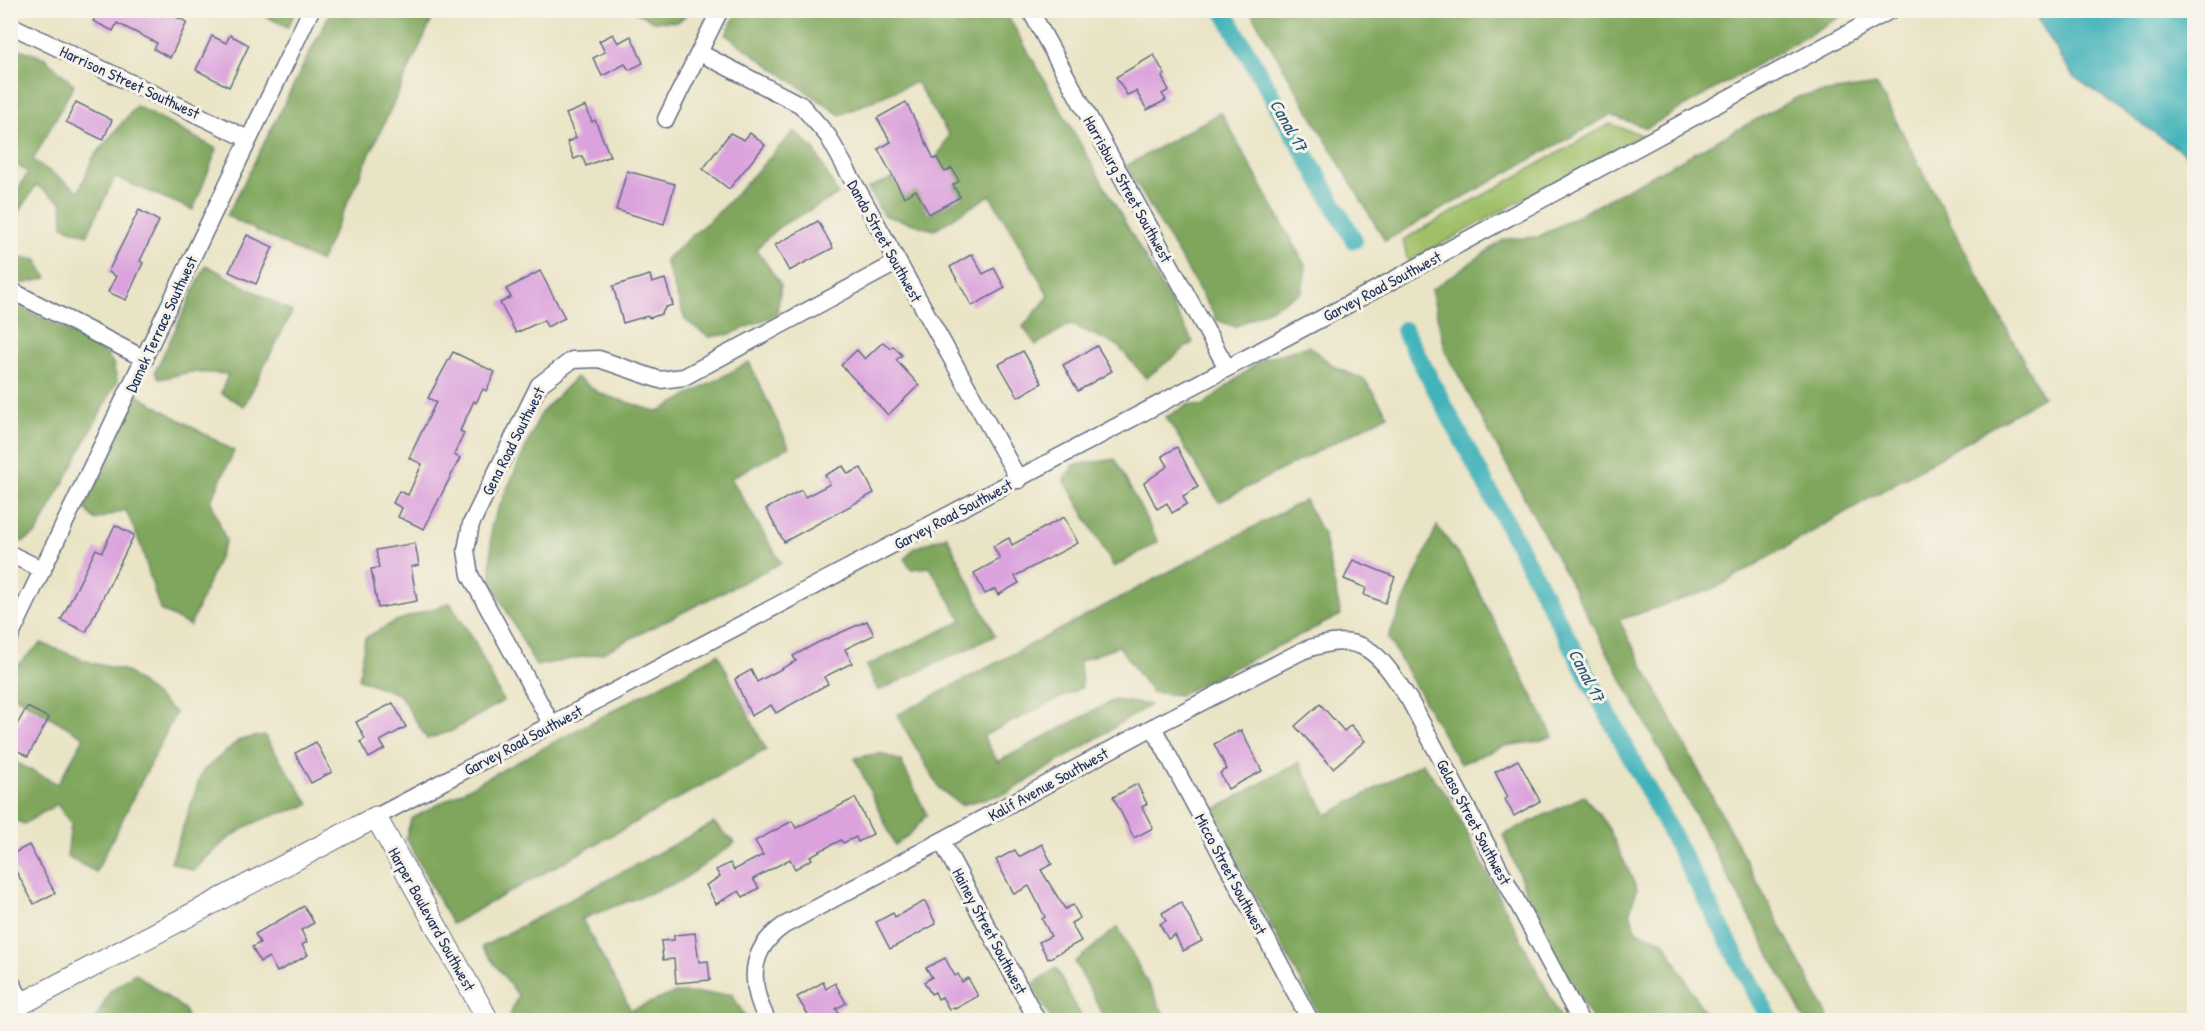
<svg xmlns="http://www.w3.org/2000/svg" width="2205" height="1031" font-family="'Patrick Hand',sans-serif">
  <style>
    .green { fill: #9fbf67; stroke: #5d7762; stroke-width: 1.5 }
    .forest { fill: #7fa65c; stroke: #4d6a5d; stroke-width: 1.5 }
    .water { fill: #43b3ba; stroke: #2f718c; stroke-width: 1.5 }
    .lines { fill: none; stroke-linecap: round; stroke-linejoin: round }
    .canal { stroke: #43b3ba; stroke-width: 18 }
    .building { fill: #dba2dd }
    .minor-casing { stroke: #636e82; stroke-width: 19 }
    .tertiary-casing { stroke: #636e82; stroke-width: 23 }
    .minor { stroke: #fff; stroke-width: 16 }
    .tertiary { stroke: #fff; stroke-width: 21 }
    .labels { text-anchor: middle; dominant-baseline: central; stroke-width: 6; stroke-linejoin: round; paint-order: stroke }
    .street-label { font-size: 16px; fill: #1b2f5e; stroke: #f7f3e8 }
    .water-label { font-size: 18px; font-style: italic; fill: #27577a; stroke: #f7f3e8 }
  </style>
  <rect width="100%" height="100%" fill="#f7f3e8"/>
  <filter id="ink" filterUnits="userSpaceOnUse"><feTurbulence type="fractalNoise" baseFrequency=".0167" numOctaves="2"/><feDisplacementMap in="SourceGraphic" scale="12" xChannelSelector="R" yChannelSelector="G"/><feConvolveMatrix kernelMatrix="1 2 1 2 8 2 1 2 1" color-interpolation-filters="sRGB"/></filter>
  <filter id="wash" filterUnits="userSpaceOnUse"><feTurbulence type="fractalNoise" baseFrequency=".008" numOctaves="4" result="noise"/><feDisplacementMap in="SourceGraphic" scale="24" xChannelSelector="R" yChannelSelector="G"/><feGaussianBlur stdDeviation="1.35" result="paint"/><feColorMatrix in="noise" values="0 0 0 0 0 0 0 0 0 0 0 0 0 0 0 0 0 1.4 0 .05"/><feComposite in="paint" operator="in"/></filter>
  <g filter="url(#wash)">
    <rect width="100%" height="100%" fill="#eae4c6"/>
    <!-- green -->
    <path class="green" d="M1610,124L1642,135L1408,262L1403,240Z"/>
    <!-- forest -->
    <g class="forest">
      <path d="M254,11H296L288,27Z"/>
      <path d="M331,11H436L320,262L227,216Z"/>
      <path d="M633,11H690L678,22L654,21Z"/>
      <path d="M737,11H1005L1193,342L1146,378L1117,345L1070,324L1036,345L1023,327L1049,296L990,195L934,230L883,215L868,188L934,162L949,135L916,82L840,115L726,35Z"/>
      <path d="M1250,11H1850L1647,128L1610,115L1385,241Z"/>
      <path d="M11,46L45,58L74,85L33,160L79,191L93,158L136,106L217,149L193,210L115,177L87,235L63,226L62,203L36,185L11,226V202L28,172L11,162Z"/>
      <path d="M1877,85L2043,397L1716,588L1619,620L1830,1020H1805L1446,352L1431,290L1505,239L1538,237L1800,96Z"/>
      <path d="M1221,112L1306,267L1302,292L1235,327L1217,320L1126,166Z"/>
      <path d="M794,131L814,149L838,195L780,226L756,249L781,285L777,314L731,334L709,337L685,320L665,260L722,209Z"/>
      <path d="M10,255L37,260L47,278L22,284L11,276Z"/>
      <path d="M206,265L292,312L244,406L221,393L228,374L190,372L160,379L155,372Z"/>
      <path d="M10,302L99,346L113,363L117,381L37,533L23,542L11,536Z"/>
      <path d="M1309,346L1335,367L1365,380L1388,415L1219,502L1166,417L1189,404L1202,406L1262,359Z"/>
      <path d="M749,362L789,447L731,478L781,563L602,653L536,666L491,582V525L541,413L576,377L601,394L658,412Z"/>
      <path d="M137,395L234,451L211,501L226,541L190,626L160,610L141,546L126,510L95,520L85,508Z"/>
      <path d="M1115,459L1158,542L1114,567L1064,479L1074,465Z"/>
      <path d="M1305,500L1323,534L1341,615L1179,695L1151,692L1119,646L1080,661L1082,687L983,736L998,762L1114,700L1150,705L1008,793L961,805L940,789L897,715Z"/>
      <path d="M1437,526L1463,561L1553,736L1539,741L1505,746L1460,764L1388,638Z"/>
      <path d="M947,536L995,636L878,691L866,666L962,621L930,567L911,569L905,559L914,548Z"/>
      <path d="M450,603L474,640L503,701L452,731L427,739L400,695L359,679L365,638L396,621Z"/>
      <path d="M41,643L92,663L126,671L176,713L96,872L67,857L71,824L57,804L24,824L11,819V760L58,784L84,737L11,694V671Z"/>
      <path d="M718,654L766,750L452,924L406,838L411,819Z"/>
      <path d="M264,735L309,804C295,811 283,812 269,817C239,827 215,847 194,871L171,862L202,772L239,740Z"/>
      <path d="M879,753L901,761L927,815L910,834L895,845L855,758Z"/>
      <path d="M1299,762L1327,815L1422,763L1449,798L1562,1020H1322L1210,812Z"/>
      <path d="M1584,796L1606,823L1637,889L1630,911L1636,931L1664,941L1705,1014L1696,1020H1593L1550,950L1503,835Z"/>
      <path d="M714,823L735,843L681,881L582,919L631,1010L675,993L732,994L747,1020H508L518,995L482,947Z"/>
      <path d="M1118,927L1167,1020H1106L1075,962Z"/>
      <path d="M1056,968L1083,1020H1052L1032,985Z"/>
      <path d="M135,973L184,1009L188,1020H95L110,991Z"/>
    </g>
    <!-- water -->
    <path class="water" d="M2042,10L2194,11V160L2073,76L2037,18Z"/>
    <g class="lines">
      <!-- canal -->
      <g class="canal">
        <path d="M1223,10L1354,240"/>
        <path d="M1404,330L1770,1020"/>
      </g>
    </g>
    <g id="blocks">
      <!-- building -->
      <g class="building">
        <path d="M91,10H141L151,16L153,10H174L172,15L187,22L170,58L154,49L157,43L117,23L113,31L93,21L97,14Z"/>
        <path d="M613,34L618,43L631,36L643,63L629,70L625,64L602,76L593,58L605,52L599,41Z"/>
        <path d="M230,35L249,45L229,87L196,70L212,36L226,43Z"/>
        <path d="M1154,55L1165,75L1162,77L1169,90L1162,94L1166,100L1147,110L1136,91L1127,95L1116,77Z"/>
        <path d="M76,102L112,120L103,140L66,122Z"/>
        <path d="M906,102L934,159L937,158L945,172L952,168L959,181L953,185L960,197L929,214L916,190L904,197L878,149L891,142L877,118Z"/>
        <path d="M586,106L592,122L595,120L610,156L586,166L582,156L574,159L567,142L576,138L566,114Z"/>
        <path d="M730,133L744,140L750,133L765,145L729,189L703,169Z"/>
        <path d="M627,171L675,184L664,224L616,210Z"/>
        <path d="M139,210L159,221L140,261L143,263L126,300L108,292L116,276L108,272Z"/>
        <path d="M818,221L833,248L789,271L775,245Z"/>
        <path d="M247,235L273,247L256,284L229,272Z"/>
        <path d="M972,254L983,274L994,268L1005,288L972,306L950,267Z"/>
        <path d="M540,271L565,318L547,327L544,320L516,333L500,303L511,297L506,289Z"/>
        <path d="M650,275L652,283L665,279L673,305L666,307L661,314L650,318L647,316L623,323L613,286Z"/>
        <path d="M883,342L890,348L893,346L902,355L896,360L919,385L888,415L841,365L857,350L865,359Z"/>
        <path d="M1097,346L1112,371L1078,391L1063,365Z"/>
        <path d="M1023,351L1042,383L1018,397L999,364Z"/>
        <path d="M453,352L495,372L486,391L483,389L476,403L474,401L460,431L464,433L454,455L460,458L424,529L398,517L402,508L393,503L399,491L408,495L422,464L409,458L436,402L428,398Z"/>
        <path d="M1177,447L1198,487L1183,496L1187,504L1172,513L1167,503L1157,509L1144,483L1168,466L1162,456Z"/>
        <path d="M843,466L848,474L861,468L874,493L784,542L766,509L801,490L805,497L830,484L825,475Z"/>
        <path d="M1064,517L1078,543L1015,576L1019,583L998,595L995,589L985,594L974,573L1000,559L993,546L1009,538L1012,545Z"/>
        <path d="M115,525L134,535L86,632L61,620L96,549L102,552Z"/>
        <path d="M415,543L419,565L411,567L417,601L378,608L371,569L379,568L376,550Z"/>
        <path d="M1353,560L1395,577L1385,603L1364,595L1366,588L1344,579Z"/>
        <path d="M867,621L874,635L845,649L852,663L824,677L828,684L776,713L771,705L751,716L735,679L751,670L757,682L796,661L793,656L817,643Z"/>
        <path d="M393,703L406,727L380,741L385,749L369,758L360,742L365,739L356,722Z"/>
        <path d="M1320,704L1344,731L1351,725L1365,741L1333,768L1295,726Z"/>
        <path d="M27,707L49,718L28,756L10,747V737Z"/>
        <path d="M1241,730L1262,771L1228,789L1220,773L1227,769L1214,744Z"/>
        <path d="M316,742L332,772L311,783L295,753Z"/>
        <path d="M1518,760L1540,801L1514,816L1505,799L1508,797L1495,772Z"/>
        <path d="M1137,784L1147,804L1142,807L1153,828L1134,838L1113,797Z"/>
        <path d="M855,798L873,834L858,842L856,837L843,843L841,840L810,856L812,859L795,869L790,859L753,879L759,888L743,897L739,891L716,904L706,885L720,877L716,870L730,863L734,870L763,855L755,841L792,821L796,828Z"/>
        <path d="M1042,844L1052,864L1041,870L1065,909L1073,905L1080,918L1071,923L1081,941L1048,959L1039,942L1051,936L1042,919L1045,917L1029,886L1014,894L996,860L1015,850L1019,857Z"/>
        <path d="M29,845L55,893L34,904L10,860V855Z"/>
        <path d="M925,901L936,924L890,949L876,922L893,913L895,917Z"/>
        <path d="M1181,902L1202,941L1183,951L1175,935L1168,939L1160,924L1166,921L1162,913Z"/>
        <path d="M304,906L314,923L301,930L307,942L302,945L308,955L277,972L269,957L260,962L252,947L260,943L255,934Z"/>
        <path d="M695,933L699,962L708,961L710,980L676,983L674,959L663,960L661,941L674,940V935Z"/>
        <path d="M945,958L955,976L958,974L962,982L968,978L978,996L955,1009L954,1007L949,1009L942,997L938,999L935,992L931,994L924,982L932,977L926,968Z"/>
        <path d="M823,982L826,989L835,983L846,1003L836,1009L843,1020H811L797,997Z"/>
      </g>
    </g>
  </g>
  <g filter="url(#ink)">
    <use href="#blocks" fill-opacity="0" stroke="#636e82" stroke-width="1.5"/>
    <g class="lines">
      <!-- minor casing -->
      <g class="minor-casing">
        <g id="minor">
          <path d="M1030,10L1227,368"/>
          <path d="M10,25L248,139"/>
          <path d="M700,53L801,105L828,136L1019,480"/>
          <path d="M666,119L720,10"/>
          <path d="M10,290L145,359"/>
          <path d="M10,554L43,570"/>
          <path d="M10,637L311,10"/>
          <path d="M552,725L470,575L466,550L471,524L539,385L572,360L599,359L660,380L684,377L896,263"/>
          <path d="M1153,727L1310,1020"/>
          <path d="M376,817L1347,305L1891,10"/>
          <path d="M942,842L1037,1020"/>
          <path d="M10,980L23,1003"/>
          <path d="M767,1020C749,984 748,951 783,926L1153,727L1302,651C1364,628 1379,653 1410,701L1580,1020"/>
        </g>
      </g>
      <!-- tertiary casing -->
      <g class="tertiary-casing">
        <path id="tertiary" d="M10,1010L376,817L488,1020"/>
      </g>
      <!-- minor -->
      <use href="#minor" class="minor"/>
      <!-- tertiary -->
      <use href="#tertiary" class="tertiary"/>
    </g>
  </g>
  <g class="labels">
    <!-- street labels -->
    <g class="street-label">
      <text transform="translate(130 82) rotate(25)">Harrison Street Southwest</text>
      <text transform="translate(1128 189) rotate(61)">Harrisburg Street Southwest</text>
      <text transform="translate(885 241) rotate(61)">Dando Street Southwest</text>
      <text transform="translate(1382 286) rotate(-28)">Garvey Road Southwest</text>
      <text transform="translate(161 324) rotate(-65)">Damek Terrace Southwest</text>
      <text transform="translate(513 441) rotate(-63)">Gena Road Southwest</text>
      <text transform="translate(953 514) rotate(-28)">Garvey Road Southwest</text>
      <text transform="translate(523 740) rotate(-28)">Garvey Road Southwest</text>
      <text transform="translate(1048 784) rotate(-29)">Kalif Avenue Southwest</text>
      <text transform="translate(1474 822) rotate(62)">Gelaso Street Southwest</text>
      <text transform="translate(1231 874) rotate(62)">Micco Street Southwest</text>
      <text transform="translate(432 919) rotate(61)">Harper Boulevard Southwest</text>
      <text transform="translate(990 931) rotate(62)">Hainey Street Southwest</text>
    </g>
    <!-- water labels -->
    <g class="water-label">
      <text transform="translate(1289 125) rotate(60)">Canal 17</text>
      <text transform="translate(1587 675) rotate(62)">Canal 17</text>
    </g>
  </g>
  <!-- margin -->
  <rect width="2205" height="1031" fill="none" stroke="#f7f3e8" stroke-width="36"/>
</svg>
